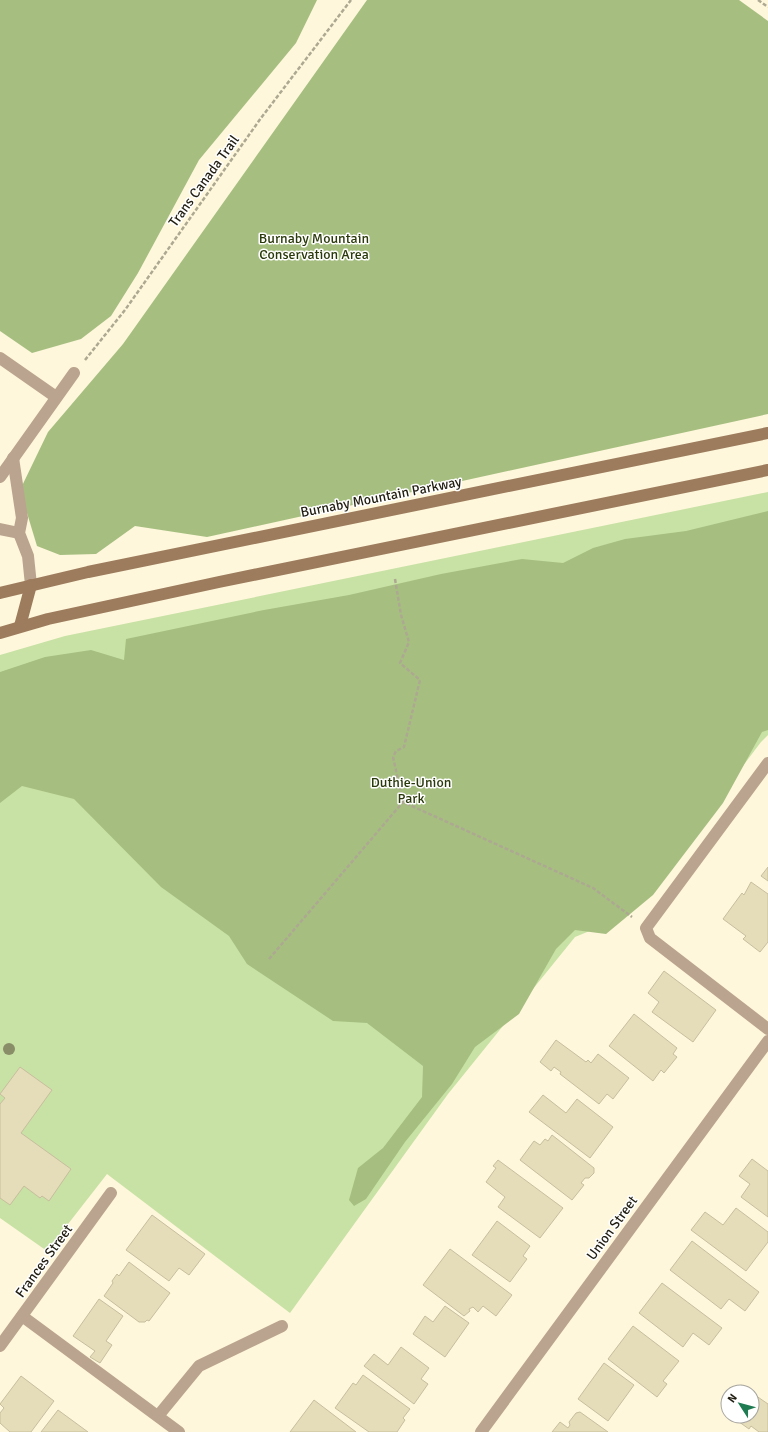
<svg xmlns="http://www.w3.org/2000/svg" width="768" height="1432" font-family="Signika,sans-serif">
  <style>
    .green { fill: #c8e1a5 }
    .forest { fill: #a6bf80 }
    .building { fill: #e5dcba; stroke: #c7be9d }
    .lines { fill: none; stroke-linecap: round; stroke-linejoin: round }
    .path { stroke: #ada891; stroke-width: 2.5; stroke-dasharray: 4 2; stroke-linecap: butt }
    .service { stroke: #bba48f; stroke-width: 12 }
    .minor { stroke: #bba48f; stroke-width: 12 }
    .secondary { stroke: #9d7c5d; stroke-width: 12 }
    .tree { fill: #898e68 }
    .labels { text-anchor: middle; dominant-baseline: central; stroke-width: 3; stroke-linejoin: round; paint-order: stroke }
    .street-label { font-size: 14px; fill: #201d10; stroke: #fff }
    .park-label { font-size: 14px; fill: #2a390a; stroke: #fff }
  </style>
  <rect width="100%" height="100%" fill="#fef7db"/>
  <!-- green -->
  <path class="green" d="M768,492V735L761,742L650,889L609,923L575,937L448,1094L290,1313L107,1174L47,1251L0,1218V655L65,636Z"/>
  <!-- forest -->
  <g class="forest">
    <path d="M0,0H317L296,43L199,160L138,273L111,316L81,339L32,353L0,331Z"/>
    <path d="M367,0H739L768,21V414L207,537L135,526L96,554L60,555L37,546L20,490L48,432L123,344Z"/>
    <path d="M768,511V730L762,732L723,803L653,895L606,934L575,930L556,949L519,1014L475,1047L452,1084L405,1142L366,1199L354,1206L349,1200L358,1168L383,1148L422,1097L423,1066L367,1023L333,1021L247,964L229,936L161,887L74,799L22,786L0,803V672L45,657L91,650L124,660L126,639L264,610L349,595L441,574L522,559L563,563L593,548L625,539L686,531Z"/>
  </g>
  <!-- building -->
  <g class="building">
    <path d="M768,867V881L761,876Z"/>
    <path d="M751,882L768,894V942L760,952L743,939L746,936L723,919L742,893L744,895Z"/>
    <path d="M664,971L716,1010L693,1042L652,1012L659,1002L648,993Z"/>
    <path d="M634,1014L677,1048L673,1054L677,1057L664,1073L661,1070L653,1081L609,1046Z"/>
    <path d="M556,1040L586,1062L588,1060L591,1063L598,1054L629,1078L613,1099L607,1094L599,1104L560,1074L561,1072L554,1067L551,1071L540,1062Z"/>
    <path d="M20,1067L52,1090L21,1133L71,1169L49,1201L42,1196L40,1198L24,1186L10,1205L0,1198V1104L5,1098L0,1094Z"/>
    <path d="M543,1095L566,1113L577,1099L613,1127L590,1158L529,1112Z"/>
    <path d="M552,1135L594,1168V1173L589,1178H585L581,1183L584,1185L572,1200L520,1160L534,1141L540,1145L545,1139L548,1141Z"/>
    <path d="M752,1159L768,1171V1217L741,1197L750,1184L739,1176Z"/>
    <path d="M498,1160L563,1208L540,1238L498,1207L505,1197L486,1182L496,1168L493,1166Z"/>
    <path d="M736,1208L768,1232V1242L746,1271L691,1230L705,1212L723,1225Z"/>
    <path d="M152,1215L205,1254L189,1275L179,1268L169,1281L126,1250Z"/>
    <path d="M497,1221L530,1246L523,1256L527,1259L510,1282L472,1255Z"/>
    <path d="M692,1241L759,1292L745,1311L729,1299L721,1309L670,1270Z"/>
    <path d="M450,1249L512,1295L496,1316L483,1306L478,1312L473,1307L469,1309L470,1311L464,1316L423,1285Z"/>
    <path d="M129,1262L170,1293L149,1321L147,1320L145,1322H139L104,1296L113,1283L112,1281L117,1274L119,1276Z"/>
    <path d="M662,1283L722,1328L709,1345L693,1333L683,1347L639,1313Z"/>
    <path d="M99,1299L123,1316L106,1341L112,1345L100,1363L90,1357L95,1351L73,1336Z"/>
    <path d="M445,1306L469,1323L445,1357L413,1334L425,1316L433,1322Z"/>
    <path d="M633,1326L679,1361L663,1381L667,1384L657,1397L608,1359Z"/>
    <path d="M401,1347L429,1368L421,1379L428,1384L414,1404L364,1366L374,1354L388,1365Z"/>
    <path d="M604,1363L634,1385L608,1421L578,1399Z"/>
    <path d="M363,1375L410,1409L403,1418L405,1420L397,1432H369L335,1408L353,1383L356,1385Z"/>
    <path d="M21,1376L54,1401L31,1432H10L0,1423V1413L4,1408L0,1404Z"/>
    <path d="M741,1385L751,1392H736Z"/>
    <path d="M752,1393L768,1404V1432H759L751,1426L749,1429L735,1419L738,1416H752Z"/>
    <path d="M314,1400L356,1432H290Z"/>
    <path d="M58,1410L88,1432H41Z"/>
    <path d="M580,1412L608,1432H552L560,1422L568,1428L570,1425L569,1422L576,1413Z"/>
  </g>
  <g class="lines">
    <!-- path -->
    <g class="path">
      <path d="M758,0L768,7"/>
      <path d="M85,360L125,310L261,118L351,0"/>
      <path d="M395,579L401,615L409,642L400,663L420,680L404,747L396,751L393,757L403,802"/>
      <path d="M269,959L403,802L593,888L632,917"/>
    </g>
    <!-- service -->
    <g class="service">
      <path d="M768,763L646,928L650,938L768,1029"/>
      <path d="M22,1316L179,1432"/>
      <path d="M158,1416L199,1366L282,1326"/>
    </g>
    <!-- minor -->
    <g class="minor">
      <path d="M0,358L56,397"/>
      <path d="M13,458L22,518L19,533L28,556L31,585"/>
      <path d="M0,477L74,373"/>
      <path d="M0,529L19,533"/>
      <path d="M0,1346L111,1193"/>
      <path d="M481,1432L768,1041"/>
    </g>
    <!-- secondary -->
    <g class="secondary">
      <path d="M0,593L88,572L768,433"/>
      <path d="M20,626L31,585"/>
      <path d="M0,633L48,619L219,582L768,470"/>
    </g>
  </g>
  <!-- trees -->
  <circle class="tree" cx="9" cy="1049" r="6"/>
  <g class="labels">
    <!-- street labels -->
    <g class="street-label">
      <text transform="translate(204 181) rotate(-54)">Trans Canada Trail</text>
      <text transform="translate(381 497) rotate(-11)">Burnaby Mountain Parkway</text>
      <text transform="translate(612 1228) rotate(-54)">Union Street</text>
      <text transform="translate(44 1261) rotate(-54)">Frances Street</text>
    </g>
    <!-- park labels -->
    <g class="park-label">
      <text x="314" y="238">Burnaby Mountain<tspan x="314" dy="16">Conservation Area</tspan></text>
      <text x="411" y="782">Duthie-Union<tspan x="411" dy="16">Park</tspan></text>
    </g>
  </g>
  <!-- north arrow -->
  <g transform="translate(740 1404) rotate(306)"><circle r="19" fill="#ffffff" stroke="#a6a59f"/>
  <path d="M0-3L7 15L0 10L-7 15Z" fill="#1f7b51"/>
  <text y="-6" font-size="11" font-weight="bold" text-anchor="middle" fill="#201d10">N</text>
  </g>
</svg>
